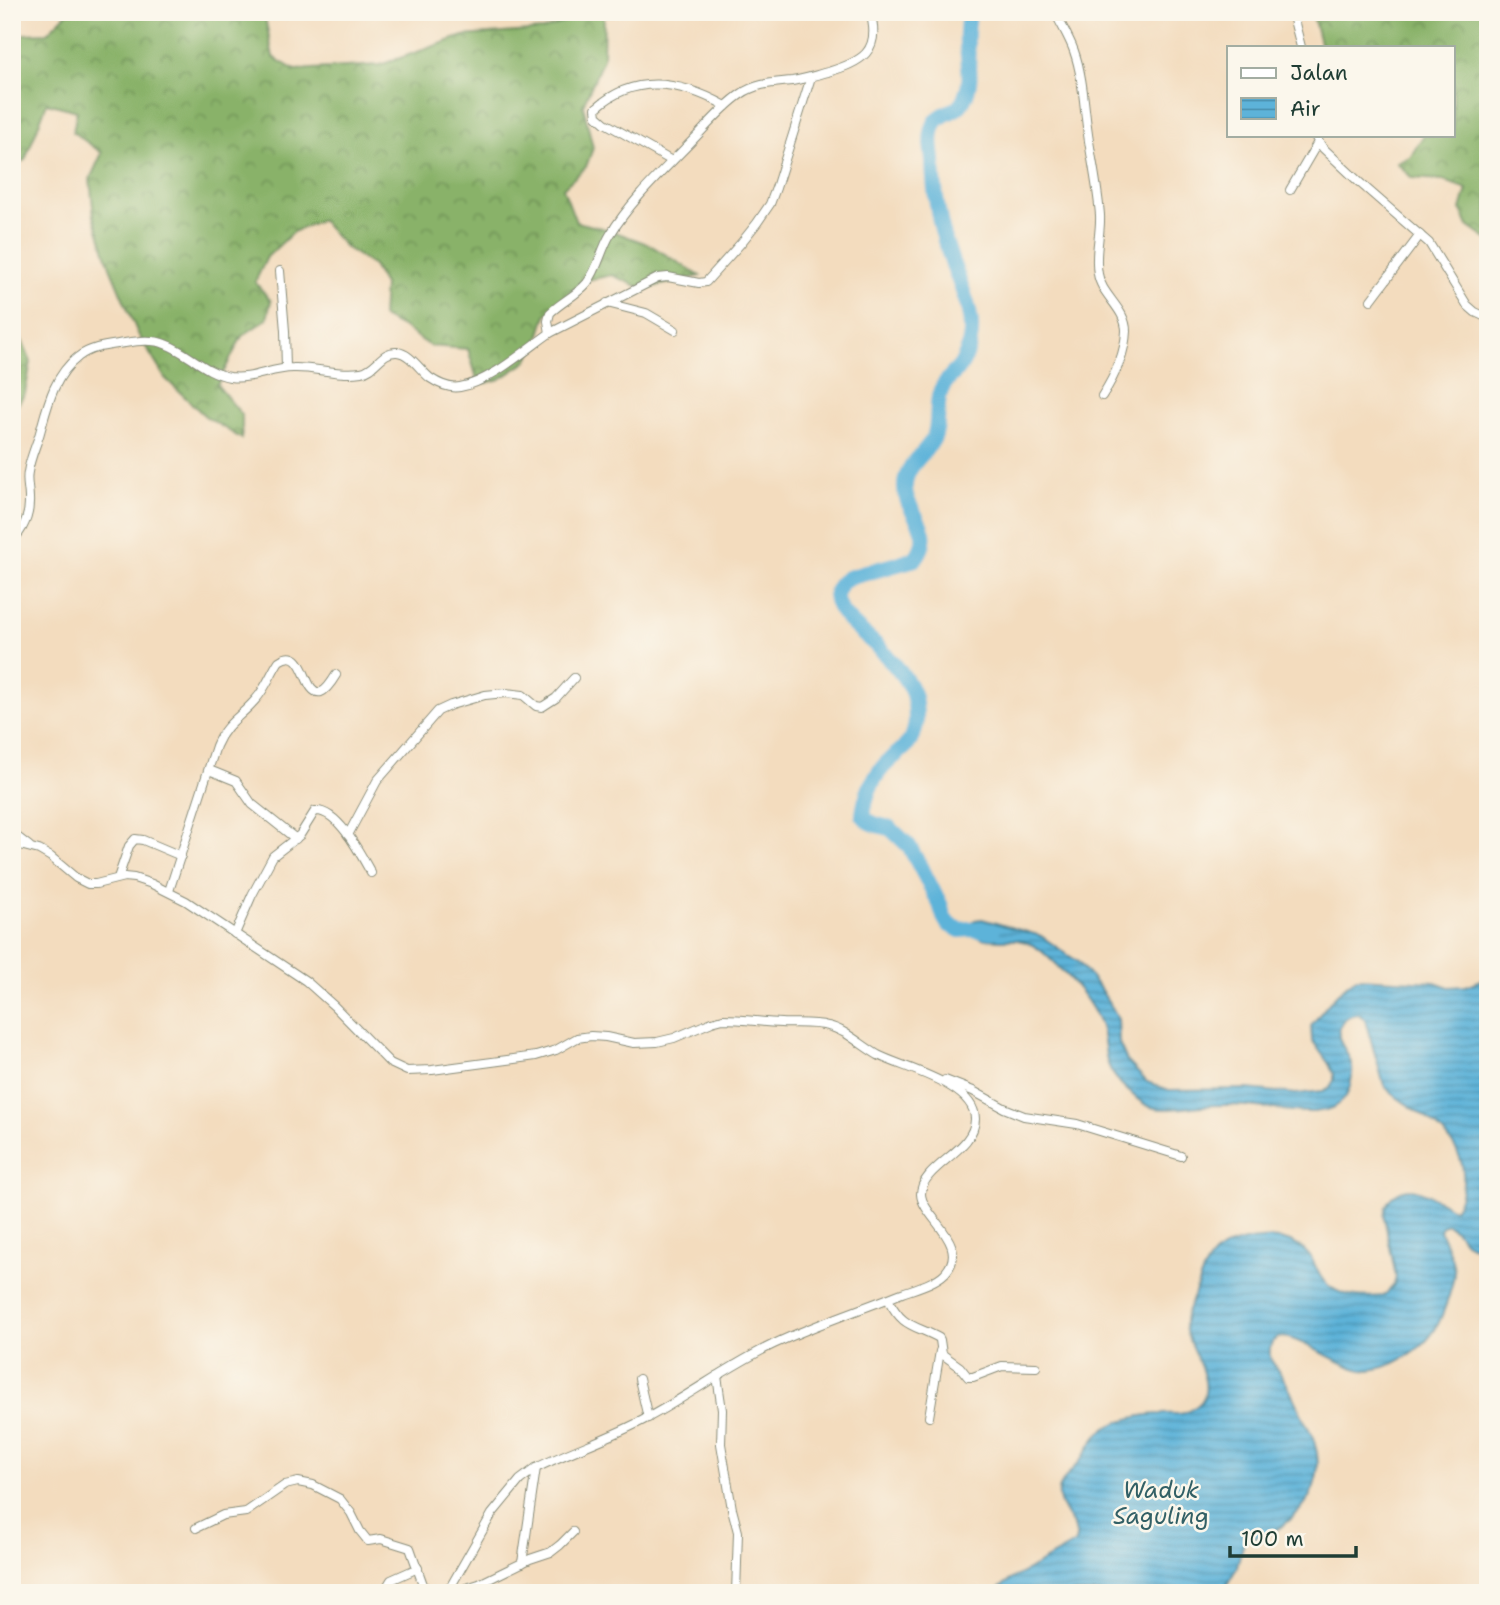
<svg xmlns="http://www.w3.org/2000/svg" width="1500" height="1605" font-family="'Shantell Sans',sans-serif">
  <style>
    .forest { fill: url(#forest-crowns); stroke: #54784e; stroke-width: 2 }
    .water { fill: url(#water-rules); stroke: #3e7886; stroke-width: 2 }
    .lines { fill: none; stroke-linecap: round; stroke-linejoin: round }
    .river { stroke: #5db3d9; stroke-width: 16 }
    .street-casing { stroke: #898c79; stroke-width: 10 }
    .street { stroke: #fff; stroke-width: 8 }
    .labels { text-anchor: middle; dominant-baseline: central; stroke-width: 5; stroke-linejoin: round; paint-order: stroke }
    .water-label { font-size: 23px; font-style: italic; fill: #326066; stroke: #fbf7ec }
  </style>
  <defs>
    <pattern id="forest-crowns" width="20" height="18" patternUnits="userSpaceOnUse" patternTransform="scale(1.75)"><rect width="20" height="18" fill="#89b269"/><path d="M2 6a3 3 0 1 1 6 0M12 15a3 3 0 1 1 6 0" fill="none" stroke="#6f9257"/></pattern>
    <pattern id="water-rules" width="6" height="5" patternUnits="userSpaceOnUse" patternTransform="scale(1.75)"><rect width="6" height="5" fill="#5db3d9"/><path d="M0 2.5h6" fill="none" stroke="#4c93b1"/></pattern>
  </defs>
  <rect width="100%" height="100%" fill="#fbf7ec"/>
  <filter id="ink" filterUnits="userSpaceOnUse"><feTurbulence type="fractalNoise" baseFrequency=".0143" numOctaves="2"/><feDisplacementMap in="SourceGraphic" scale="14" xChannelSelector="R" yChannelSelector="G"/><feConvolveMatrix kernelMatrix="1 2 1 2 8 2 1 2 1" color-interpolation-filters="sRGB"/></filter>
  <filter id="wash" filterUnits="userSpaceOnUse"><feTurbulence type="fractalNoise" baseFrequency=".00686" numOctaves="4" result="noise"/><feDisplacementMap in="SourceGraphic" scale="28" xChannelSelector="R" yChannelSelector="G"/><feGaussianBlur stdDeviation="1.57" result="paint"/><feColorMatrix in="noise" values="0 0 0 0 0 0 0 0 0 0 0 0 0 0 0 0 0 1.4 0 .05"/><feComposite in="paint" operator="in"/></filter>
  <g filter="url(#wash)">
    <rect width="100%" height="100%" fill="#f3dcbe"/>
    <!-- forest -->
    <g class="forest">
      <path d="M68,12H264L273,57L295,70L380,65L463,36L543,30L590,12H604L603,59L583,105L593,148L586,167L563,188L576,222L610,230L650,245L700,276L644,289L612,275L583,281L546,315L537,344L526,362L500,379L479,385L468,349L430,346L404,328L382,317L384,285L373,266L345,247L321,220L293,232L267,257L255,282L271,301L267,319L242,336L217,385L242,415V439L205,416L165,378L138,334L110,267L94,216L90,179L102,153L73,132L77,111L47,103L25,160L12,166V38L25,34L47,33Z"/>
      <path d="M1312,12H1488V240L1468,226L1461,210L1467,189L1442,180L1412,178L1397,163L1410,157L1424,135H1453V47H1321Z"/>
      <path d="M12,317L31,362L25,393L12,413Z"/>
    </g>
    <!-- water -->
    <path class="water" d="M982,919L1041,936L1078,962L1099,987L1113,1009L1118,1019L1119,1043L1127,1061L1147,1082L1169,1090L1248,1089L1296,1094L1323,1091L1331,1087L1334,1080V1074L1329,1064L1312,1040L1311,1026C1322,1011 1340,987 1357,978L1435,982L1449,987L1466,986L1488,977V1254L1465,1242L1456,1231L1447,1224L1442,1226L1440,1230C1445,1244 1453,1256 1454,1271C1454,1282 1450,1292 1447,1302C1444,1310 1441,1319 1437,1326C1425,1349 1388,1372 1362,1370C1342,1368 1294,1332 1278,1338C1271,1340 1269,1349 1270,1356C1272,1365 1279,1371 1284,1379C1291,1391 1296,1404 1303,1417C1306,1425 1312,1433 1314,1441C1322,1465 1317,1491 1300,1510C1291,1520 1278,1530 1266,1535C1259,1538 1252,1537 1245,1539L1236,1569L1222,1593H994L1010,1580L1074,1544C1084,1528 1056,1510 1059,1491C1061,1479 1073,1470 1080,1461C1088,1451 1092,1440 1102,1431C1115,1420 1145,1414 1163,1414C1169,1413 1177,1415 1184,1413C1191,1410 1201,1405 1204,1397C1212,1375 1187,1346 1185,1326C1184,1315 1190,1306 1194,1296C1207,1256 1216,1243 1260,1239C1280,1237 1299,1241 1311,1258C1316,1265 1318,1275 1324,1281C1338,1298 1364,1298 1384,1296L1394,1285L1396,1277L1384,1217C1385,1207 1388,1198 1397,1193C1416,1181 1436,1201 1454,1209C1460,1202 1462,1193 1463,1183C1467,1149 1440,1127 1414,1109C1403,1101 1392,1096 1384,1085L1365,1020L1359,1014C1344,1014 1334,1028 1341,1043C1346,1052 1350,1056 1352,1067C1353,1076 1350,1090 1345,1098C1329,1120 1288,1110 1265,1108C1244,1105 1223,1104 1202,1106C1186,1107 1170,1111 1154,1108C1145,1106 1139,1101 1132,1094C1121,1085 1108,1071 1106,1056C1104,1042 1103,1027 1096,1015C1084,992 1064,972 1045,954C1038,947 1027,941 1017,940C1003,939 982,943 971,932L972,922L975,920Z"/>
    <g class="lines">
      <!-- river -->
      <path class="river" d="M969,12C968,23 966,34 967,44C968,67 974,79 963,101C956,115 935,110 932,133C930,141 932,151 933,160C934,192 938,222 949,253C957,279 976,313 970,340C969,347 965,358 961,365C955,373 945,380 941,390C935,404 940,423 934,437C926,454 905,465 905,486C904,514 939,528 915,559L848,578C813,600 862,631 878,647C891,660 907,677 913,694C916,703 916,711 916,721C914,748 899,749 883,767C871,781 865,797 863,815L868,821L877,825L890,828L909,846L940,904L944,917L948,924L960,930L971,929L992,931"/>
    </g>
  </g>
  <g filter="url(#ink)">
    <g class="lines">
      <!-- street casing -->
      <g class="street-casing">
        <g id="street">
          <path d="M1055,12C1061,25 1069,37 1074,51C1084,79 1084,111 1089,141C1093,166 1098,190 1100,215C1101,235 1094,254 1098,274C1101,295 1126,309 1126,331C1125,355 1115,376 1102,396"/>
          <path d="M1292,12L1301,47"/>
          <path d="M1314,135L1323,148L1359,182L1429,243L1467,305L1475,312L1488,318"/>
          <path d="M672,161L605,123L597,116L596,108C636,72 683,82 726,106"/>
          <path d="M1290,190L1318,142"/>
          <path d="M280,271L285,331L286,368"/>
          <path d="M1371,300L1420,235"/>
          <path d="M607,303L646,313L675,330"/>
          <path d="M550,333L658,278L668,277L699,283L706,282L741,243L757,223L770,204L776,188L811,77"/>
          <path d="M12,541C24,529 30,515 29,498C29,489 26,481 28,472C30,459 35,448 39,436C47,408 53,376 78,357C89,348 104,346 118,344C133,342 150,338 165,344C188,352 205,373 230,377C252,380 271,368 293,368C316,367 338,376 361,372C376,370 381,351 397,352C410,353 420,370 430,378C439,384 449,389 460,387C488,383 527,349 550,333L548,321L550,313C561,302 577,295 587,283C598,269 601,250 610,235C631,200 663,171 691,142C707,126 722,107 741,94C757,83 774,83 792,81C805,79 816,75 828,72C861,62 882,52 870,12"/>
          <path d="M209,770L236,781L252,804L296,839"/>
          <path d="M12,833L29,846"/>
          <path d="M348,835L377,781L438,711L451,705L485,695L506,693L523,695L536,706L542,707L556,698L574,678"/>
          <path d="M12,843L39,850L51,857L76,878L88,884H96L124,877L134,878L152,884L186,901L306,981L334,1006L390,1063L407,1071L432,1070L536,1056L556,1050L577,1038L591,1036L606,1037L634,1043L657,1042L674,1038L712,1022L723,1019C742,1019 762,1022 781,1023C796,1024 813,1022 828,1026C846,1030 862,1046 878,1055C903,1068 975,1084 975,1119C975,1151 921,1166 921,1194C922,1217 972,1244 945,1273C935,1283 916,1288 902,1293C860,1310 816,1324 774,1344C730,1365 690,1395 647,1418C611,1438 572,1450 536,1468L520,1480L492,1514L447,1593"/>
          <path d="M118,878L129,846L135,839L143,840L181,856"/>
          <path d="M169,891L216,746C226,722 241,717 256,699C266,688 271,673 279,661C307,643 302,696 321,692C327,690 333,680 336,675"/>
          <path d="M235,934L252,895L273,856L300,835L315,811C338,809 361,855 371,873"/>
          <path d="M945,1080L973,1091L1004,1108L1024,1116L1077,1124L1181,1156"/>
          <path d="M888,1299C903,1328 913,1324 939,1338L940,1340L942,1354L960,1367L968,1377H973L1002,1366L1036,1367"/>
          <path d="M717,1376L722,1410L721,1444L732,1509L738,1532L736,1593"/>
          <path d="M639,1379L648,1418"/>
          <path d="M929,1417L940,1351"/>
          <path d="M196,1528L223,1515L246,1512L285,1485L298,1482L313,1485L340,1499L351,1513L360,1531L368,1541L381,1539L410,1548L426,1593"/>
          <path d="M522,1563L536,1468"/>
          <path d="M390,1593L388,1585L391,1580L418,1568"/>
          <path d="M451,1593L479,1584L530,1559L551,1552L560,1545L573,1532"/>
        </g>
      </g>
      <!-- street -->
      <use href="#street" class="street"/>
    </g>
  </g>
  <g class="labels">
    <!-- water labels -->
    <g class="water-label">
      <text x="1161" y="1490">Waduk<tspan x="1161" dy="26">Saguling</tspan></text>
    </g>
  </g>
  <!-- margin -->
  <rect width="1500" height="1605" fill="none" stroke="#fbf7ec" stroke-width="42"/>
  <!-- legend -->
  <rect x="1227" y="46" width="228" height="91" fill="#fbf7ec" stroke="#a3ada2" stroke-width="2"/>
  <rect x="1241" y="68" width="35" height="10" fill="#ffffff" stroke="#a3ada2" stroke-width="2"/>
  <text x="1290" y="80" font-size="21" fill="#1f3d34">Jalan</text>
  <rect x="1241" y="98" width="35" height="21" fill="url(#water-rules)" stroke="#a3ada2" stroke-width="2"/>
  <text x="1290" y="116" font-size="21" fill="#1f3d34">Air</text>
  <!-- scale -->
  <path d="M1230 1546v10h126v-10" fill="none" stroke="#1f3d34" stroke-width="3.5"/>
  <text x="1241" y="1546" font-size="21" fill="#1f3d34" stroke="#fbf7ec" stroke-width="5" paint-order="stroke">100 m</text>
</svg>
